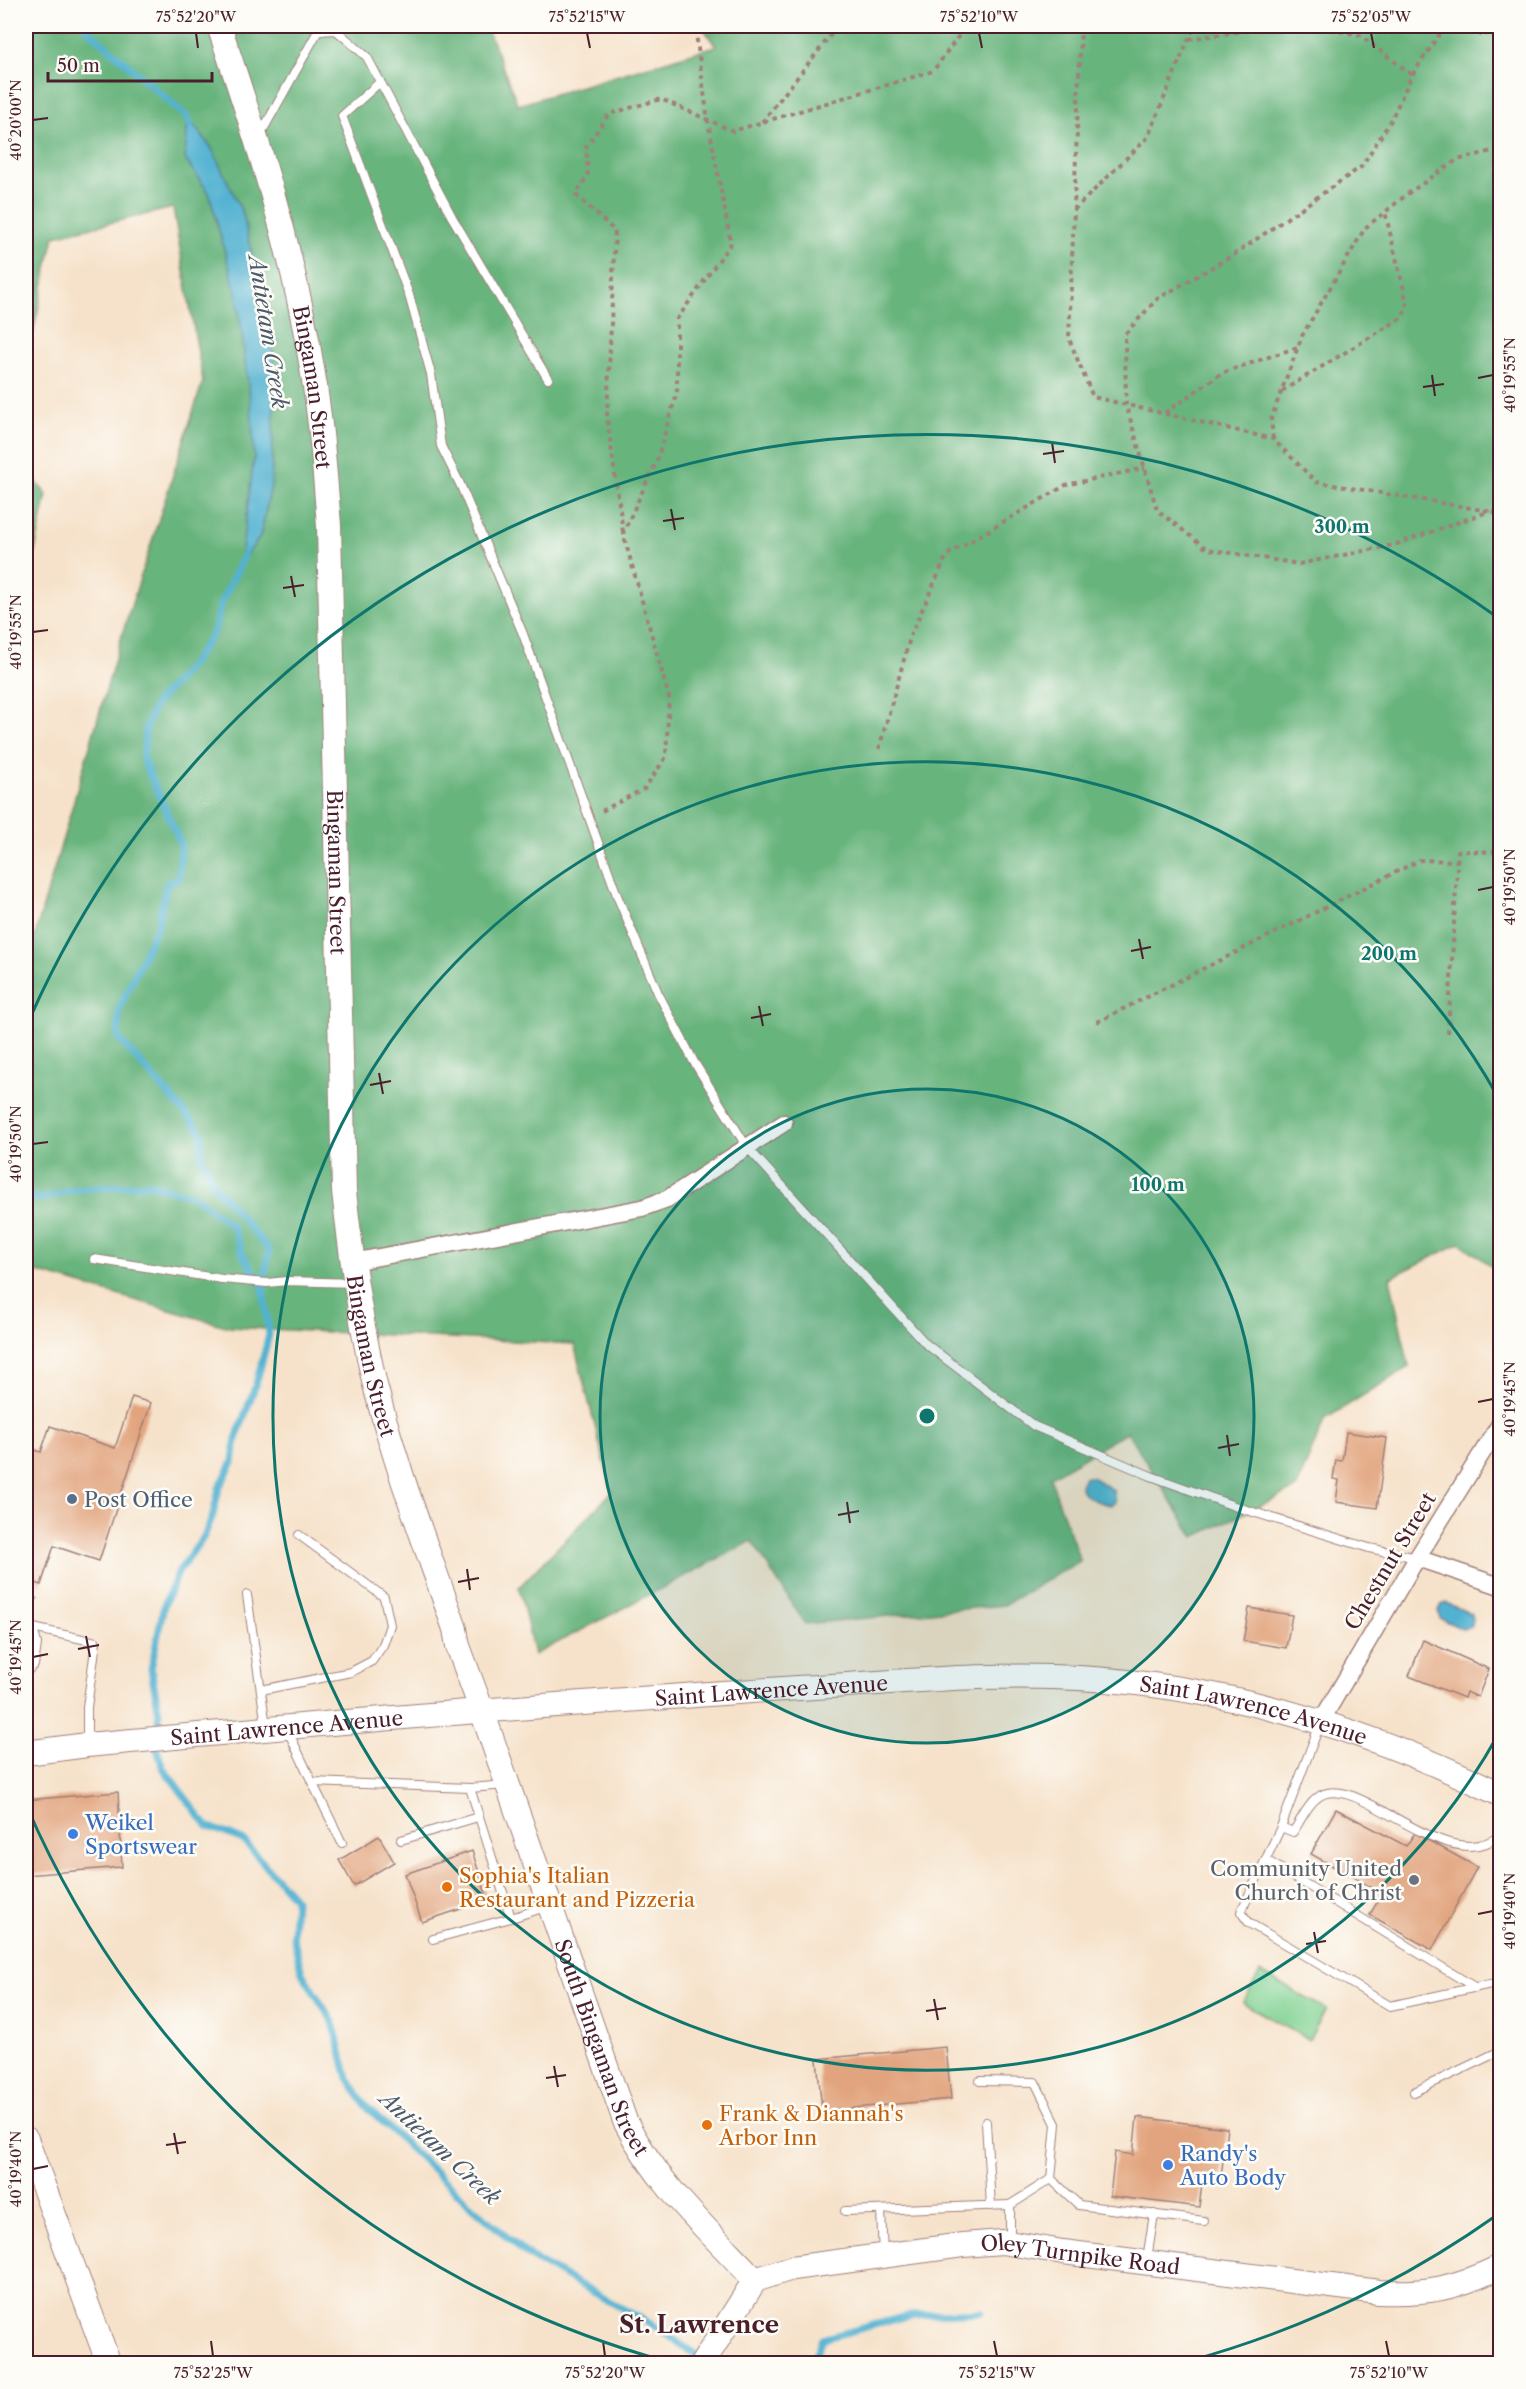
<svg xmlns="http://www.w3.org/2000/svg" width="1526" height="2389" font-family="'Libre Caslon Text',serif">
  <style>
    .green { fill: #81d293; stroke: #66785f; stroke-width: 1.5 }
    .forest { fill: #68b47d; stroke: #596a54; stroke-width: 1.5 }
    .water { fill: #52b2d1; stroke: #4e687e; stroke-width: 1.5 }
    .lines { fill: none; stroke-linecap: round; stroke-linejoin: round }
    .stream { stroke: #52b2d1; stroke-width: 7 }
    .building { fill: #e2a47e }
    .lane-casing { stroke: #a0807a; stroke-width: 10 }
    .street-casing { stroke: #a0807a; stroke-width: 19 }
    .secondary-casing { stroke: #a0807a; stroke-width: 26 }
    .path { stroke: #a0807a; stroke-width: 4; stroke-dasharray: 4.5 4.5; stroke-linecap: butt }
    .lane { stroke: #fff; stroke-width: 8 }
    .street { stroke: #fff; stroke-width: 16 }
    .secondary { stroke: #fff; stroke-width: 24 }
    .ticks { fill: none; stroke: #4a1f2b; stroke-width: 2 }
    .ring { fill: none; stroke: #0f766e; stroke-width: 3 }
    .service-dot { fill: #5c6f8a; stroke: #fdfcf7; stroke-width: 2 }
    .shop-dot { fill: #3f7fe0; stroke: #fdfcf7; stroke-width: 2 }
    .worship-dot { fill: #6b7280; stroke: #fdfcf7; stroke-width: 2 }
    .food-dot { fill: #e8710a; stroke: #fdfcf7; stroke-width: 2 }
    .labels { text-anchor: middle; dominant-baseline: central; stroke-width: 5; stroke-linejoin: round; paint-order: stroke }
    .street-label { font-size: 21px; fill: #4a1f2b; stroke: #fdfcf7 }
    .service-label { font-size: 21px; fill: #4e5e75; stroke: #fdfcf7; text-anchor: start }
    .shop-label { font-size: 21px; fill: #366cbe; stroke: #fdfcf7; text-anchor: start }
    .worship-label { font-size: 21px; fill: #5b616d; stroke: #fdfcf7; text-anchor: end }
    .food-label { font-size: 21px; fill: #c56008; stroke: #fdfcf7; text-anchor: start }
    .water-label { font-size: 22px; font-style: italic; fill: #4d5a6d; stroke: #fdfcf7 }
    .quarter-label { font-size: 24px; font-weight: bold; fill: #4a1f2b; stroke: #fdfcf7 }
    .centre { fill: #0f766e; stroke: #fdfcf7; stroke-width: 3 }
    .ring-label { font-size: 18px; text-anchor: middle; font-weight: bold; fill: #0f766e; stroke: #fdfcf7; stroke-width: 5; stroke-linejoin: round; paint-order: stroke }
    .neatline { fill: none; stroke: #4a1f2b; stroke-width: 2 }
    .ticks-label { font-size: 15px; text-anchor: middle; fill: #4a1f2b }
  </style>
  <rect width="100%" height="100%" fill="#fdfcf7"/>
  <filter id="ink" filterUnits="userSpaceOnUse"><feTurbulence type="fractalNoise" baseFrequency=".0167" numOctaves="2"/><feDisplacementMap in="SourceGraphic" scale="12" xChannelSelector="R" yChannelSelector="G"/><feConvolveMatrix kernelMatrix="1 2 1 2 8 2 1 2 1" color-interpolation-filters="sRGB"/></filter>
  <filter id="wash" filterUnits="userSpaceOnUse"><feTurbulence type="fractalNoise" baseFrequency=".008" numOctaves="4" result="noise"/><feDisplacementMap in="SourceGraphic" scale="24" xChannelSelector="R" yChannelSelector="G"/><feGaussianBlur stdDeviation="1.35" result="paint"/><feColorMatrix in="noise" values="0 0 0 0 0 0 0 0 0 0 0 0 0 0 0 0 0 1.4 0 .05"/><feComposite in="paint" operator="in"/></filter>
  <g filter="url(#wash)">
    <rect width="100%" height="100%" fill="#f6e2ca"/>
    <!-- green -->
    <path class="green" d="M1260,1972L1326,2009L1309,2040L1243,2003Z"/>
    <!-- forest -->
    <g class="forest">
      <path d="M26,26H486L518,105L716,46L702,26H1500V1272L1460,1243L1390,1278L1409,1367L1325,1419L1296,1489L1194,1537L1127,1432L1050,1477L1080,1561L1004,1605L805,1624L752,1541L534,1655L519,1587L612,1492L574,1344L229,1327L26,1269V966L122,635L203,381L173,208L54,236L26,365Z"/>
      <path d="M26,470L47,495L26,591Z"/>
    </g>
    <!-- water -->
    <g class="water">
      <path d="M188,118L211,147L243,214L276,368L271,486L260,537L240,564L254,457L251,407L237,296L209,193L185,159Z"/>
      <path d="M1084,1477H1092L1113,1490L1115,1502L1112,1505C1101,1503 1083,1499 1080,1485Z"/>
      <path d="M1446,1603L1472,1614L1473,1621L1470,1627L1462,1629L1440,1618L1438,1610L1441,1605Z"/>
    </g>
    <g class="lines">
      <!-- stream -->
      <g class="stream">
        <path d="M84,26L188,118L191,127"/>
        <path d="M244,556L221,602L214,632L188,669L156,703L146,727L143,760L181,844L179,879L167,883L157,927L119,1009L118,1038L193,1122L202,1134L201,1155L214,1185L269,1250L263,1286L269,1335L256,1384L236,1439L233,1462L219,1488L213,1515L205,1535L179,1571L164,1605L151,1669L159,1713L156,1746L163,1768L207,1826L243,1840L295,1899L293,1936L302,1973L333,2022L348,2078L365,2105L468,2203L530,2257L656,2327L702,2359"/>
        <path d="M26,1196L43,1199L72,1190L150,1184L194,1196L232,1226L244,1257L261,1283"/>
        <path d="M811,2364L822,2339L911,2315L981,2312"/>
      </g>
    </g>
    <g id="blocks">
      <!-- building -->
      <g class="building">
        <path d="M132,1397L151,1403L99,1561L54,1546L41,1585L26,1579V1447L41,1452L50,1426L115,1448Z"/>
        <path d="M1346,1432L1387,1438L1377,1508L1336,1502L1339,1480L1333,1479L1336,1460L1342,1461Z"/>
        <path d="M1249,1608L1292,1615L1286,1648L1243,1641Z"/>
        <path d="M1423,1640L1489,1669L1478,1697L1466,1692L1464,1698L1409,1676Z"/>
        <path d="M118,1792L122,1867L26,1875V1800Z"/>
        <path d="M1336,1809L1406,1846L1415,1833L1477,1867L1432,1950L1370,1915L1382,1893L1311,1854Z"/>
        <path d="M379,1836L394,1862L354,1886L339,1860Z"/>
        <path d="M472,1851L488,1900L422,1922L405,1874Z"/>
        <path d="M946,2047L951,2099L822,2111L817,2059Z"/>
        <path d="M1137,2117L1227,2128L1221,2177L1203,2175L1199,2207L1110,2196L1115,2152L1133,2155Z"/>
      </g>
    </g>
  </g>
  <g filter="url(#ink)">
    <use href="#blocks" fill-opacity="0" stroke="#a0807a" stroke-width="1.5"/>
    <g class="lines">
      <!-- lane casing -->
      <g class="lane-casing">
        <g id="lane">
          <path d="M380,82L342,116L409,295L431,374L441,446L460,484L523,634L618,898L658,993L694,1062L747,1147L926,1344L1034,1426L1151,1476L1237,1507L1369,1548L1417,1558"/>
          <path d="M259,137L318,31L336,30L367,57L452,217L548,379"/>
          <path d="M94,1259L222,1279L267,1283L287,1281L354,1283"/>
          <path d="M247,1595L266,1726"/>
          <path d="M26,1626L33,1628L37,1644L34,1665L26,1672"/>
          <path d="M33,1628L96,1642L87,1707V1744"/>
          <path d="M261,1690L351,1672L372,1661L383,1645L390,1625L384,1597L299,1535"/>
          <path d="M1320,1724L1281,1827L1241,1912L1249,1923L1390,2006L1500,1982"/>
          <path d="M288,1731L312,1782L470,1788L506,1785"/>
          <path d="M312,1782L342,1843"/>
          <path d="M470,1788L511,1918L549,1906"/>
          <path d="M1281,1827L1293,1832C1300,1822 1307,1805 1317,1798C1355,1766 1446,1881 1500,1835"/>
          <path d="M401,1840L478,1817"/>
          <path d="M1266,1860L1476,1988"/>
          <path d="M433,1939L511,1918"/>
          <path d="M980,2081L1035,2082L1056,2124L1051,2179L1010,2205V2242"/>
          <path d="M1414,2092L1500,2051"/>
          <path d="M986,2122L991,2206"/>
          <path d="M1051,2179L1079,2205L1204,2221"/>
          <path d="M881,2210L883,2255"/>
          <path d="M845,2211L1010,2205"/>
          <path d="M1147,2259L1154,2214"/>
        </g>
      </g>
      <!-- street casing -->
      <g class="street-casing">
        <g id="street">
          <path d="M352,1262L642,1208L667,1199L784,1123"/>
          <path d="M1417,1558L1500,1586"/>
          <path d="M1320,1723L1417,1558L1500,1424"/>
        </g>
      </g>
      <!-- secondary casing -->
      <g class="secondary-casing">
        <g id="secondary">
          <path id="s1" d="M219,26C257,138 293,250 312,368C321,420 325,473 329,526L344,1191C351,1256 360,1321 375,1385C396,1468 427,1548 455,1629L458,1646L482,1711L625,2121C657,2184 707,2229 755,2280"/>
          <path id="s2" d="M26,1753L87,1745C286,1727 485,1709 684,1696C748,1691 813,1687 878,1683C945,1678 1012,1674 1079,1678C1226,1686 1369,1730 1500,1794"/>
          <path d="M26,2139L109,2364"/>
          <path id="s3" d="M702,2364L755,2280L792,2268L963,2245L1002,2242L1063,2252L1379,2292C1429,2294 1455,2288 1500,2267"/>
        </g>
      </g>
      <!-- path -->
      <g class="path">
        <path d="M1081,26L1069,339L1093,397L1273,439L1316,482L1500,513"/>
        <path d="M1313,26L1360,35L1412,75"/>
        <path d="M1445,26L1412,75L1390,122L1361,167L1235,254L1157,299L1125,334L1126,405L1157,510L1207,549L1299,564L1394,545L1490,511"/>
        <path d="M1472,26L1483,37L1492,26"/>
        <path d="M1189,39L1277,26"/>
        <path d="M762,122L838,26"/>
        <path d="M1074,210L1148,137L1194,26"/>
        <path d="M1282,391L1403,317L1407,303L1385,212"/>
        <path d="M1165,413L1222,373L1298,347"/>
        <path d="M1273,439L1271,419L1302,336L1365,228L1410,192L1457,160L1500,149"/>
        <path d="M623,532L607,417L615,231L576,195L588,174L586,147L609,114L661,99L733,131L933,71L966,26"/>
        <path d="M879,749L911,634L947,555L1066,485L1145,468"/>
        <path d="M602,811L645,788L666,757L669,697L623,533L657,460L677,392V319L731,243L708,121L695,26"/>
        <path d="M1097,1022L1420,860L1458,861"/>
        <path d="M1448,1033L1458,851L1500,852"/>
        <path d="M26,1596L37,1600"/>
      </g>
      <!-- lane -->
      <use href="#lane" class="lane"/>
      <!-- street -->
      <use href="#street" class="street"/>
      <!-- secondary -->
      <use href="#secondary" class="secondary"/>
    </g>
  </g>
  <!-- ticks -->
  <path class="ticks" d="M196,33L198,48M587,33L590,48M979,33L982,48M1371,33L1374,48M33,120L48,118M1432,375L1435,396M1478,378L1493,375M1423,387L1444,384M1052,442L1055,463M1043,454L1064,451M671,509L675,530M663,521L684,518M291,576L295,597M283,588L304,585M33,632L48,630M1478,890L1493,887M1139,939L1143,959M1131,951L1151,947M759,1006L763,1026M751,1018L771,1014M379,1073L383,1094M370,1085L391,1081M33,1144L48,1142M1478,1402L1493,1399M1227,1435L1230,1456M1218,1448L1239,1444M847,1502L850,1523M838,1515L859,1511M467,1569L470,1590M458,1582L479,1578M86,1636L90,1657M78,1649L99,1645M33,1657L48,1654M1478,1914L1493,1911M1314,1932L1318,1953M1306,1944L1326,1941M934,1999L938,2020M926,2011L946,2008M554,2066L558,2087M546,2078L566,2075M174,2133L178,2154M166,2145L186,2142M33,2169L48,2166M211,2341L213,2356M603,2341L605,2356M994,2341L997,2356M1386,2341L1389,2356"/>
  <!-- distance rings -->
  <circle cx="927" cy="1416" r="327" fill="#0f766e" fill-opacity=".12"/>
  <g class="ring">
    <circle cx="927" cy="1416" r="327"/>
    <path d="M1499 1733A654 654 0 1 1 1499 1099"/>
    <path d="M1497 2215A981 981 0 0 1 1189 2361M665 2361A981 981 0 0 1 27 1807M27 1025A981 981 0 0 1 1497 617"/>
  </g>
  <!-- markers -->
  <circle class="service-dot" cx="72" cy="1499" r="6"/>
  <g class="shop-dot">
    <circle cx="73" cy="1834" r="6"/>
    <circle cx="1168" cy="2165" r="6"/>
  </g>
  <circle class="worship-dot" cx="1414" cy="1880" r="6"/>
  <g class="food-dot">
    <circle cx="447" cy="1887" r="6"/>
    <circle cx="707" cy="2125" r="6"/>
  </g>
  <g class="labels">
    <!-- street labels -->
    <g class="street-label">
      <text stroke="none"><textPath href="#s1" startOffset="374">Bingaman Street</textPath></text>
      <text stroke="none"><textPath href="#s1" startOffset="860">Bingaman Street</textPath></text>
      <text stroke="none"><textPath href="#s1" startOffset="1346">Bingaman Street</textPath></text>
      <text transform="translate(1390 1561) rotate(-59)">Chestnut Street</text>
      <text stroke="none"><textPath href="#s2" startOffset="748">Saint Lawrence Avenue</textPath></text>
      <text stroke="none"><textPath href="#s2" startOffset="1234">Saint Lawrence Avenue</textPath></text>
      <text stroke="none"><textPath href="#s2" startOffset="262">Saint Lawrence Avenue</textPath></text>
      <text stroke="none"><textPath href="#s1" startOffset="2076">South Bingaman Street</textPath></text>
      <text stroke="none"><textPath href="#s3" startOffset="429">Oley Turnpike Road</textPath></text>
    </g>
    <!-- service labels -->
    <g class="service-label">
      <text x="84" y="1499">Post Office</text>
    </g>
    <!-- shop labels -->
    <g class="shop-label">
      <text x="85" y="1822">Weikel<tspan x="85" dy="24">Sportswear</tspan></text>
      <text x="1180" y="2153">Randy's<tspan x="1180" dy="24">Auto Body</tspan></text>
    </g>
    <!-- worship labels -->
    <g class="worship-label">
      <text x="1402" y="1868">Community United<tspan x="1402" dy="24">Church of Christ</tspan></text>
    </g>
    <!-- food labels -->
    <g class="food-label">
      <text x="459" y="1875">Sophia's Italian<tspan x="459" dy="24">Restaurant and Pizzeria</tspan></text>
      <text x="719" y="2113">Frank &amp; Diannah's<tspan x="719" dy="24">Arbor Inn</tspan></text>
    </g>
    <!-- water labels -->
    <g class="water-label">
      <text transform="translate(268 332) rotate(81)">Antietam Creek</text>
      <text transform="translate(440 2148) rotate(43)">Antietam Creek</text>
    </g>
    <!-- quarter labels -->
    <g class="quarter-label">
      <text x="699" y="2324">St. Lawrence</text>
    </g>
  </g>
  <circle cx="927" cy="1416" r="9" class="centre"/>
  <g class="ring-label">
    <text x="1342" y="533">300 m</text>
    <text x="1389" y="960">200 m</text>
    <text x="1158" y="1191">100 m</text>
  </g>
  <!-- margin -->
  <rect width="1526" height="2389" fill="none" stroke="#fdfcf7" stroke-width="66"/>
  <!-- scale -->
  <path d="M48 72v9h164v-9" fill="none" stroke="#4a1f2b" stroke-width="3"/>
  <text x="57" y="72" font-size="18" fill="#4a1f2b" stroke="#fdfcf7" stroke-width="4.5" paint-order="stroke">50 m</text>
  <rect x="33" y="33" width="1460" height="2323" class="neatline"/>
  <g class="ticks-label">
    <text x="196" y="22">75°52'20"W</text>
    <text x="587" y="22">75°52'15"W</text>
    <text x="979" y="22">75°52'10"W</text>
    <text x="1371" y="22">75°52'05"W</text>
    <text transform="translate(16 120) rotate(-90)" y="5">40°20'00"N</text>
    <text transform="translate(1510 375) rotate(-90)" y="5">40°19'55"N</text>
    <text transform="translate(16 632) rotate(-90)" y="5">40°19'55"N</text>
    <text transform="translate(1510 887) rotate(-90)" y="5">40°19'50"N</text>
    <text transform="translate(16 1144) rotate(-90)" y="5">40°19'50"N</text>
    <text transform="translate(1510 1399) rotate(-90)" y="5">40°19'45"N</text>
    <text transform="translate(16 1657) rotate(-90)" y="5">40°19'45"N</text>
    <text transform="translate(1510 1911) rotate(-90)" y="5">40°19'40"N</text>
    <text transform="translate(16 2169) rotate(-90)" y="5">40°19'40"N</text>
    <text x="213" y="2378">75°52'25"W</text>
    <text x="605" y="2378">75°52'20"W</text>
    <text x="997" y="2378">75°52'15"W</text>
    <text x="1389" y="2378">75°52'10"W</text>
  </g>
</svg>
